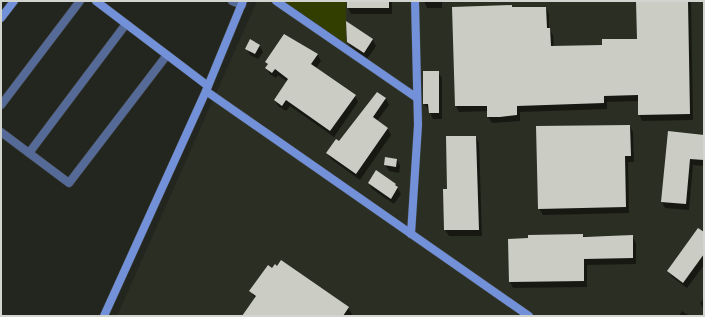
<svg xmlns="http://www.w3.org/2000/svg" width="705" height="317" font-family="'PT Serif',serif">
  <style>
    .built { fill: #2b2e23 }
    .green { fill: #323d00 }
    .shadow { fill: #0007 }
    .building { fill: #cbcdc5 }
    .lines { fill: none; stroke-linecap: round; stroke-linejoin: round }
    .street-casing { stroke: #3f413b; stroke-width: 9 }
    .secondary-casing { stroke: #3f413b; stroke-width: 9 }
    .street { stroke: #566a97; stroke-width: 8 }
    .secondary { stroke: #7291d9; stroke-width: 8 }
  </style>
  <rect width="100%" height="100%" fill="#23251f"/>
  <!-- built -->
  <path class="built" d="M257,1H704V316H117Z"/>
  <!-- green -->
  <path class="green" d="M281,1H346V46Z"/>
  <!-- shadow -->
  <g class="shadow">
    <path d="M348,1H392V14H351L348,8Z"/>
    <path d="M424,1H442V8H427Z"/>
    <path d="M637,1H691L693,120L642,121L639,114V101L607,102V109L520,112V121L492,123L488,117V111L459,112L456,106L512,8H546L549,14V29L553,35L554,47L603,46L638,40Z"/>
    <path d="M347,23L373,40L376,46L367,59L351,48L348,42Z"/>
    <path d="M259,45L263,52L258,59L250,55L247,49Z"/>
    <path d="M317,54L321,61L316,68L355,96L358,102L334,137L290,106L286,111L278,106L275,100L288,82L278,75L276,78L270,74L266,68L268,65L266,62Z"/>
    <path d="M438,72L442,78V119H433L429,110L424,104Z"/>
    <path d="M377,93L386,99L389,105L377,121L388,129L391,135L360,180L331,159L327,153L340,143Z"/>
    <path d="M630,126L633,132L634,162H628L629,213L543,215L539,208Z"/>
    <path d="M704,136V166L693,165L689,210L665,208L662,202Z"/>
    <path d="M476,137L479,143L482,236H449L445,230L444,190H448Z"/>
    <path d="M397,160L400,166L399,173L389,171L385,165Z"/>
    <path d="M369,183L395,184L401,194L394,204L372,189Z"/>
    <path d="M704,234V265L687,288L672,277L668,271Z"/>
    <path d="M529,236H632L636,243V264L587,265V287L513,288L510,282Z"/>
    <path d="M250,291L348,308L352,314L350,316H244L256,299Z"/>
    <path d="M704,298V310L700,303Z"/>
    <path d="M682,311L690,316H679Z"/>
  </g>
  <!-- building -->
  <g class="building">
    <rect x="347" y="1" width="42" height="7"/>
    <path d="M636,1H688L690,114L638,115V95L604,96V103L517,106V115L500,117H487V106H455L452,7L512,5V7H546L547,28H550L551,46L602,45V39H637Z"/>
    <path d="M346,21L373,39L364,53L347,42Z"/>
    <path d="M284,34L318,54L311,64L356,95L330,131L286,100L282,106L274,100L288,79L275,69L272,73L265,68L268,64L265,62Z"/>
    <path d="M250,39L260,45L255,54L245,49Z"/>
    <path d="M423,71H439V113H429L428,104H423Z"/>
    <path d="M377,92L386,98L373,117L388,128L356,174L326,153L336,139L339,141Z"/>
    <path d="M630,125L631,156H625L626,207L538,209L536,126Z"/>
    <path d="M668,131L704,135V160L690,159L686,204L661,202Z"/>
    <path d="M446,136H476L479,230H444L443,189H447Z"/>
    <path d="M385,157L397,159L396,167L384,165Z"/>
    <path d="M376,170L396,184L395,185L398,187L391,199L368,183Z"/>
    <path d="M698,228L704,232V254L683,283L667,271Z"/>
    <path d="M583,234V237L633,235V258L584,259V281L509,282L508,239L528,238V235Z"/>
    <path d="M281,260L349,307L343,316H242L256,296L249,291L268,265L272,268L275,264L277,266Z"/>
  </g>
  <g class="lines">
    <!-- street casing -->
    <g class="street-casing">
      <g id="street">
        <path d="M232,1L242,5"/>
        <path d="M1,105L80,1"/>
        <path d="M1,132L69,183L167,55"/>
        <path d="M29,153L126,24"/>
      </g>
    </g>
    <!-- secondary casing -->
    <g class="secondary-casing">
      <g id="secondary">
        <path d="M96,1L208,86"/>
        <path d="M276,1L417,98"/>
        <path d="M1,18L14,1"/>
        <path d="M206,91L529,316"/>
        <path d="M411,234L418,125L415,1"/>
        <path d="M104,316L206,91L243,1"/>
      </g>
    </g>
    <!-- street -->
    <use href="#street" class="street"/>
    <!-- secondary -->
    <use href="#secondary" class="secondary"/>
  </g>
  <!-- border -->
  <rect width="705" height="317" fill="none" stroke="#d2d4d0" stroke-width="4"/>
</svg>
